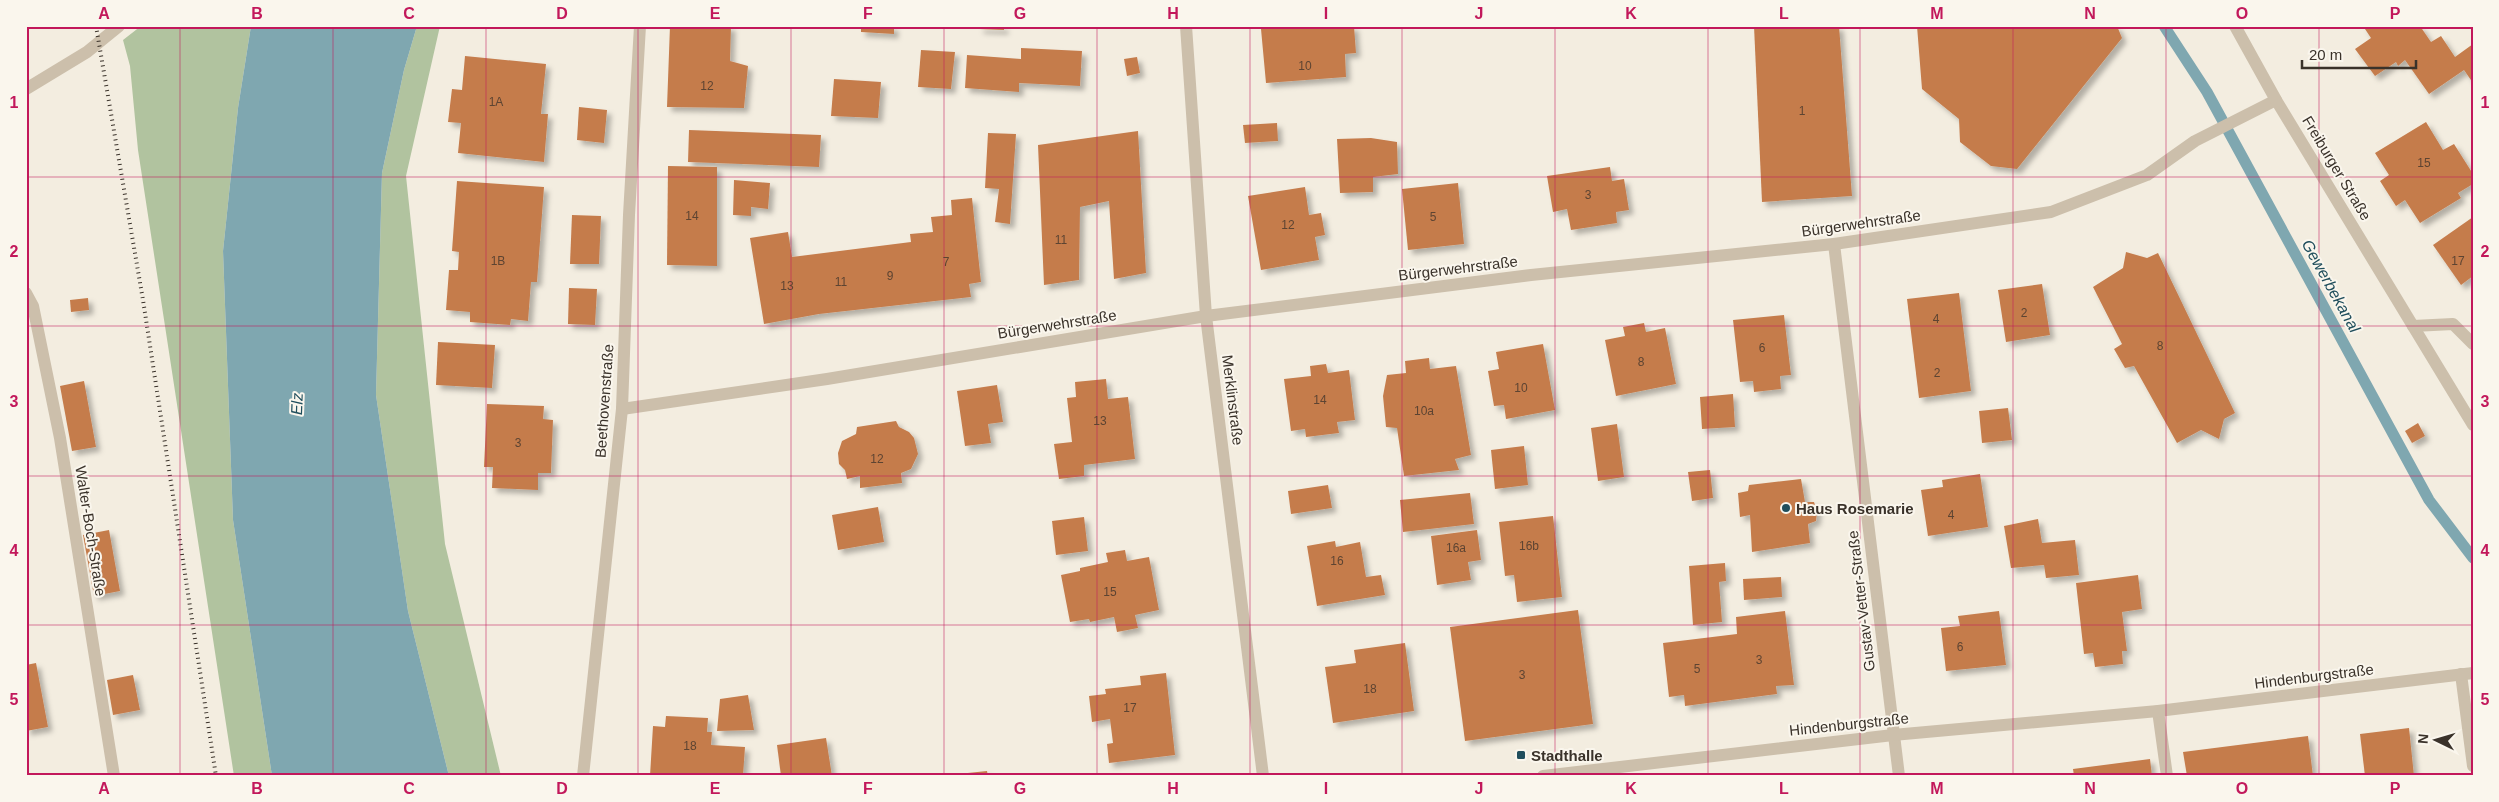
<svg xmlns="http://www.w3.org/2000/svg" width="2499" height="802" font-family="Helvetica,sans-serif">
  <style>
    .green { fill: #b1c39f }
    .water { fill: #7fa7b0 }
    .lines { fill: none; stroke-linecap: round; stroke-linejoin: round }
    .stream { stroke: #7fa7b0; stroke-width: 11 }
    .building { fill: #c57c4c; filter: url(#shadow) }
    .service { stroke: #ccbfab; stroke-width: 12 }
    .minor { stroke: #ccbfab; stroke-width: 12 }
    .tertiary { stroke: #ccbfab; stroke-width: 12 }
    .rail { stroke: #3a322a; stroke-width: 4; stroke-dasharray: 1 4; stroke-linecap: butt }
    .grid { fill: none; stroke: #c2185b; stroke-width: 1; stroke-opacity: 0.55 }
    .poi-dot { fill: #204e5c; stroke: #faf6ed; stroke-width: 2 }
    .labels { text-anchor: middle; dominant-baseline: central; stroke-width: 4; stroke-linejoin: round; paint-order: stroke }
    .number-label { font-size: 12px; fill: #5d4432 }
    .street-label { font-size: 15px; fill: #3a322a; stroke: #faf6ed }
    .poi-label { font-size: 15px; font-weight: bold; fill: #3a322a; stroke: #faf6ed; text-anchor: start }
    .water-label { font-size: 16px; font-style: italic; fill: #204e5c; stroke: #faf6ed }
    .neatline { fill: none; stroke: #c2185b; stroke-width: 2 }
    .grid-label { font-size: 16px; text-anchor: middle; font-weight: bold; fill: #c2185b }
  </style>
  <defs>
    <filter id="shadow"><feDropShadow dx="4.5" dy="4.5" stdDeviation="2.5" flood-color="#0004"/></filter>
  </defs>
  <rect width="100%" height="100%" fill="#f3ede0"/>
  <!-- green -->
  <g class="green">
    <path d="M141,26H251L238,108L223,251L233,520L272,776H234L138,150L130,66L123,40Z"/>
    <path d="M417,26H440L406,176L445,544L501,776H449L408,611L376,395L382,173L404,70Z"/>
  </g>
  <!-- water -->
  <path class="water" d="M251,26H417L404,70L382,173L376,395L408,611L449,776H272L233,520L223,251L238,108Z"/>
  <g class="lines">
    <!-- stream -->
    <path class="stream" d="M2164,26L2207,92L2429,500L2473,558"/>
  </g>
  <!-- building -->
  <g class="building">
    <path d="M670,26H731L730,61L748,66L744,108L667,107Z"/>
    <path d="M861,26H894V34L861,32Z"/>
    <path d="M979,26H1004V30L979,29Z"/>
    <path d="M1307,26H1354L1356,53L1345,54L1346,77L1266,83L1261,29Z"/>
    <path d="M1754,26H1839L1852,196L1762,202Z"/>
    <path d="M1917,26H2117L2122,38L2017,169L1991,166L1960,142L1959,119L1922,89Z"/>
    <path d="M2363,26H2420L2431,42L2441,36L2455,57L2473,44V83L2464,70L2429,94L2405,60L2398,66L2396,62L2375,76L2355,49L2371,38Z"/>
    <path d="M1021,48L1082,51L1080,86L1019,83V92L965,88L967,55L1021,59Z"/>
    <path d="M921,50L955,52L951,89L918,87Z"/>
    <path d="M465,56L546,64L541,114H548L544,162L458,153L461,123L448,122L452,89L462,90Z"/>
    <path d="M1137,57L1140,73L1127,76L1124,59Z"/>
    <path d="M834,79L881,82L878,118L831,116Z"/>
    <path d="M579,107L607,110L604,143L577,140Z"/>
    <path d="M2426,122L2443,150L2454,144L2473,174V184L2458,193L2461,198L2420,223L2405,200L2396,206L2380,181L2389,175L2375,153Z"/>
    <path d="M1277,123L1278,141L1245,143L1243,125Z"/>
    <path d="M689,130L821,135L819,167L688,162Z"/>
    <path d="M1138,131L1146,273L1114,279L1109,201L1080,207L1079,280L1044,285L1038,145Z"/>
    <path d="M988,133L1016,134L1010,224L995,222L999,189L985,188Z"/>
    <path d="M1371,138L1397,142L1398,174L1373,177V192L1340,193L1337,139Z"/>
    <path d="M668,166L717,167V266L667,265Z"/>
    <path d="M1610,167L1612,181L1624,179L1629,210L1616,212L1617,223L1571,230L1567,209L1553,212L1547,176Z"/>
    <path d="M734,180L770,183L768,209L751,207V216L733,215Z"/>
    <path d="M457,181L544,187L537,282H531L528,321L511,319L510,325L470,322V312L446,310L449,270H458L459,252L452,251Z"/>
    <path d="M1458,183L1464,244L1408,250L1402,189Z"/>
    <path d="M1305,187L1309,215L1321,213L1325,235L1315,237L1319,260L1261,270L1248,196Z"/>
    <path d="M972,198L981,282L969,284L971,297L819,314L764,324L750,238L788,232L792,257L911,242L910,234L933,232L931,217L952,215L951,200Z"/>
    <path d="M572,215L601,216L599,264H570Z"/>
    <path d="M2473,217V276L2461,285L2433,245Z"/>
    <path d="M2126,252L2147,258L2158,253L2235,413L2224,419L2219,439L2201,430L2177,443L2134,366L2125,368L2114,349L2122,344L2093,287L2123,268Z"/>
    <path d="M2042,284L2050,335L2006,342L1998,290Z"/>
    <path d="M569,288L597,289L595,325L568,324Z"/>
    <path d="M1959,293L1971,391L1919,398L1907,299Z"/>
    <path d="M88,298L89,310L71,312L70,300Z"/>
    <path d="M1784,315L1791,375L1780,376L1781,389L1754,392L1753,381L1740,382L1733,320Z"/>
    <path d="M1644,323L1646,332L1665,328L1676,384L1616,396L1605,340L1625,336L1623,327Z"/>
    <path d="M438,342L495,345L492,388L436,385Z"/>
    <path d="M1543,344L1555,410L1506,419L1504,405L1494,406L1488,371L1499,369L1496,352Z"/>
    <path d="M1429,358L1430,369L1456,366L1471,455L1455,459L1459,470L1404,476L1397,428L1386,427L1383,396L1387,375L1406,373L1405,361Z"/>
    <path d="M1326,364L1328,373L1349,370L1355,420L1337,422L1339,433L1306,437L1305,429L1291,431L1284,379L1311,376L1310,366Z"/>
    <path d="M1106,379L1108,399L1128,397L1135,459L1084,465V476L1059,479L1054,444L1072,442L1067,398L1076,397L1075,382Z"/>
    <path d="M84,381L96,447L72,451L60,386Z"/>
    <path d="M997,385L1003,422L988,424L991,443L965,446L957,391Z"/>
    <path d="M1733,394L1735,427L1702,429L1700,397Z"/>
    <path d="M487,404L544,406L543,419L553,420L551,473H538V490L492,488L493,467H484Z"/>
    <path d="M2008,408L2012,440L1982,443L1979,411Z"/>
    <path d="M896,421L899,427L909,432L914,438L918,454L911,469L901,473L902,483L860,488V476L847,479L845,470L839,464L838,453L842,441L856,434L857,427Z"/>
    <path d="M2418,423L2425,436L2412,443L2405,431Z"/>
    <path d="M1617,424L1624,477L1598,481L1591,428Z"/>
    <path d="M1524,446L1528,485L1495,489L1491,450Z"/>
    <path d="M1710,470L1713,498L1692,501L1688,472Z"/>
    <path d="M1980,474L1988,527L1928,536L1921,490L1943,487L1942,480Z"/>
    <path d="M1801,479L1805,502H1814L1817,511L1816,521L1808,524L1810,543L1752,552L1750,515L1740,517L1738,493L1748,491L1749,485Z"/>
    <path d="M1328,485L1332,508L1291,514L1288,491Z"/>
    <path d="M1470,493L1474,524L1403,532L1400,500Z"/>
    <path d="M878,507L884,542L838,550L832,515Z"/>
    <path d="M1553,516L1562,597L1517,602L1514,575L1505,576L1499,522Z"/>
    <path d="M1084,517L1088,551L1056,555L1052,521Z"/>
    <path d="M2038,519L2042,543L2075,540L2079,575L2046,578L2044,565L2011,568L2004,526Z"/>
    <path d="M109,530L120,591L94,596L83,535Z"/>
    <path d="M1477,530L1481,560L1468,562L1471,580L1437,585L1431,536Z"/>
    <path d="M1335,541L1336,547L1360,542L1366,577L1381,575L1385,595L1317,606L1307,546Z"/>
    <path d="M1125,550L1127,561L1149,557L1159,610L1135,615L1138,628L1117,632L1114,617L1090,622L1089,619L1070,622L1061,575L1080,571V568L1108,562L1106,553Z"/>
    <path d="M1725,563L1726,581L1719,582L1722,622L1693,625L1689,566Z"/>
    <path d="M2138,575L2142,609L2122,612L2127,651H2122L2123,664L2095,667L2093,653L2084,654L2076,583Z"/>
    <path d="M1781,577L1782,597L1744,600L1743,579Z"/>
    <path d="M1578,610L1593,724L1465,741L1450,627Z"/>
    <path d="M1785,611L1794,685L1776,686L1777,694L1685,706L1684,695L1669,697L1663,643L1737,634L1736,617Z"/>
    <path d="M1999,611L2006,665L1946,671L1941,628L1960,626L1958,616Z"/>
    <path d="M1405,643L1414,711L1333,723L1325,667L1356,663L1354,650Z"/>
    <path d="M36,663L48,727L26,731V665Z"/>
    <path d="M1166,673L1175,755L1109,763L1107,744L1113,743L1110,719L1092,722L1089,696L1106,694L1105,689L1141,685L1140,676Z"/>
    <path d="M133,675L140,710L113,715L107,680Z"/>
    <path d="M748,695L754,730L717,731L720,699Z"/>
    <path d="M666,716L708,718L707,732H712L711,745L745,747L743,776H650L653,726L665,727Z"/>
    <path d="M2409,728L2414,776H2365L2360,734Z"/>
    <path d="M2308,736L2313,776H2187L2183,752Z"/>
    <path d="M826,738L832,776H781L777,745Z"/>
    <path d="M2150,759L2152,776H2074L2073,769Z"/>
    <path d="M987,771L988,776H958V774Z"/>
  </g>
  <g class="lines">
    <!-- service -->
    <path class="service" d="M2158,711L2167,776"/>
    <!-- minor -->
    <g class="minor">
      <path d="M1186,26L1206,316L1263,776"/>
      <path d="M26,89L87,52L119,26"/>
      <path d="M1834,244L1899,776"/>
      <path d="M26,293L33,306L60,438L114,776"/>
      <path d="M2413,326L2453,324L2473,344"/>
      <path d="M622,409L827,379L1206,316L1531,275L1834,244L2051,212L2147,175L2195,141L2276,100"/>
      <path d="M2461,674L2473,766"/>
      <path d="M583,776L622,409L629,215L640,26"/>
      <path d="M1543,776L1893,735L2158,711L2473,673"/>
    </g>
    <!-- tertiary -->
    <path class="tertiary" d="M2235,26L2276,100L2473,425"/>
    <!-- rail -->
    <path class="rail" d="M96,26L143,300L216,776"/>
  </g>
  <!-- grid -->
  <path class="grid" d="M180,26V776M333,26V776M486,26V776M638,26V776M791,26V776M944,26V776M1097,26V776M1250,26V776M1402,26V776M1555,26V776M1708,26V776M1860,26V776M2013,26V776M2166,26V776M2319,26V776M26,177H2473M26,326H2473M26,476H2473M26,625H2473"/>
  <!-- markers -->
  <g class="poi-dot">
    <circle cx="1786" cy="508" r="5"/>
    <rect x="1516" y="750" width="10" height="10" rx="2.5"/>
  </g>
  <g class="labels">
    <!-- number labels -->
    <g class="number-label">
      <text x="1305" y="66">10</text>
      <text x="707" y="86">12</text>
      <text x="496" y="102">1A</text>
      <text x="1802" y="111">1</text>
      <text x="2424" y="163">15</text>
      <text x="1588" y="195">3</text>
      <text x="692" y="216">14</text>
      <text x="1433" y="217">5</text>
      <text x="1288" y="225">12</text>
      <text x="1061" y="240">11</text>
      <text x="498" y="261">1B</text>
      <text x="2458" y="261">17</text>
      <text x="946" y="262">7</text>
      <text x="890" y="276">9</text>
      <text x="841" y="282">11</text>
      <text x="787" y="286">13</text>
      <text x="2024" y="313">2</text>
      <text x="1936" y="319">4</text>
      <text x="2160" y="346">8</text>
      <text x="1762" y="348">6</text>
      <text x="1641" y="362">8</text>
      <text x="1937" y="373">2</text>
      <text x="1521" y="388">10</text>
      <text x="1320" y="400">14</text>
      <text x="1424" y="411">10a</text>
      <text x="1100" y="421">13</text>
      <text x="518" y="443">3</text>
      <text x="877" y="459">12</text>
      <text x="1951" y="515">4</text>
      <text x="1529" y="546">16b</text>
      <text x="1456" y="548">16a</text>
      <text x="1337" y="561">16</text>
      <text x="1110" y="592">15</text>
      <text x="1960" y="647">6</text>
      <text x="1759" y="660">3</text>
      <text x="1697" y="669">5</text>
      <text x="1522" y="675">3</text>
      <text x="1370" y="689">18</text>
      <text x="1130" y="708">17</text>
      <text x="690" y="746">18</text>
    </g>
    <!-- street labels -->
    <g class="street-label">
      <text transform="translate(2337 168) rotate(59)">Freiburger Straße</text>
      <text transform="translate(1861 223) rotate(-8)">Bürgerwehrstraße</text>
      <text transform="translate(1458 268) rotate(-7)">Bürgerwehrstraße</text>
      <text transform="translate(1057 324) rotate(-9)">Bürgerwehrstraße</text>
      <text transform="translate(1233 400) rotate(83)">Merklinstraße</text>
      <text transform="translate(604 401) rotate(-86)">Beethovenstraße</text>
      <text transform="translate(91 531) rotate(81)">Walter-Boch-Straße</text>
      <text transform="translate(1861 601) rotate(-97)">Gustav-Vetter-Straße</text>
      <text transform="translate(2314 676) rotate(-7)">Hindenburgstraße</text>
      <text transform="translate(1849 724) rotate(-6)">Hindenburgstraße</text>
    </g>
    <!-- poi labels -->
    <g class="poi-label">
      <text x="1796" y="508">Haus Rosemarie</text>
      <text x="1531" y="755">Stadthalle</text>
    </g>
    <!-- water labels -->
    <g class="water-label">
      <text transform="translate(2331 286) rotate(61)">Gewerbekanal</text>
      <text transform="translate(297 404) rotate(-88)">Elz</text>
    </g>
  </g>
  <!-- border -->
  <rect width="2499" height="802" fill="none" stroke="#faf6ed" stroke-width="55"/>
  <!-- north arrow -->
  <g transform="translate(2436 740) rotate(275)" stroke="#faf6ed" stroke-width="4" paint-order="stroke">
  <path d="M0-4L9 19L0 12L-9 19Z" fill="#3a322a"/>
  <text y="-8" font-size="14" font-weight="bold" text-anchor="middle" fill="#3a322a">N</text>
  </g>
  <!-- scale -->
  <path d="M2302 60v8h114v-8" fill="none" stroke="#3a322a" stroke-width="2.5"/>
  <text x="2309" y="60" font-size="15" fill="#3a322a" stroke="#faf6ed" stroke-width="4" paint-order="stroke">20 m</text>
  <rect x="28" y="28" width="2444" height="746" class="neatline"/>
  <g class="grid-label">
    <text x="104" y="19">A</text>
    <text x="257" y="19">B</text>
    <text x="409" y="19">C</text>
    <text x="562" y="19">D</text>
    <text x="715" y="19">E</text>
    <text x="868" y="19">F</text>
    <text x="1020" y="19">G</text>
    <text x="1173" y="19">H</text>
    <text x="1326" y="19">I</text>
    <text x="1479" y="19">J</text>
    <text x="1631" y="19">K</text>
    <text x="1784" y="19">L</text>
    <text x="1937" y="19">M</text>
    <text x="2090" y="19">N</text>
    <text x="2242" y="19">O</text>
    <text x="2395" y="19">P</text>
    <text x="14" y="108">1</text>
    <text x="2485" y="108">1</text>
    <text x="14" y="257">2</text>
    <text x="2485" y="257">2</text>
    <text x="14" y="407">3</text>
    <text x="2485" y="407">3</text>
    <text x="14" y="556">4</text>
    <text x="2485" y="556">4</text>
    <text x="14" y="705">5</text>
    <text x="2485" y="705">5</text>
    <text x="104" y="794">A</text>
    <text x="257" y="794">B</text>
    <text x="409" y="794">C</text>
    <text x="562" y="794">D</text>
    <text x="715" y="794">E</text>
    <text x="868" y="794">F</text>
    <text x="1020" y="794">G</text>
    <text x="1173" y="794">H</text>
    <text x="1326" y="794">I</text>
    <text x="1479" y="794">J</text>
    <text x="1631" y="794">K</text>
    <text x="1784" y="794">L</text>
    <text x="1937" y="794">M</text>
    <text x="2090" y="794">N</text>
    <text x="2242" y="794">O</text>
    <text x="2395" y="794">P</text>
  </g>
</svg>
